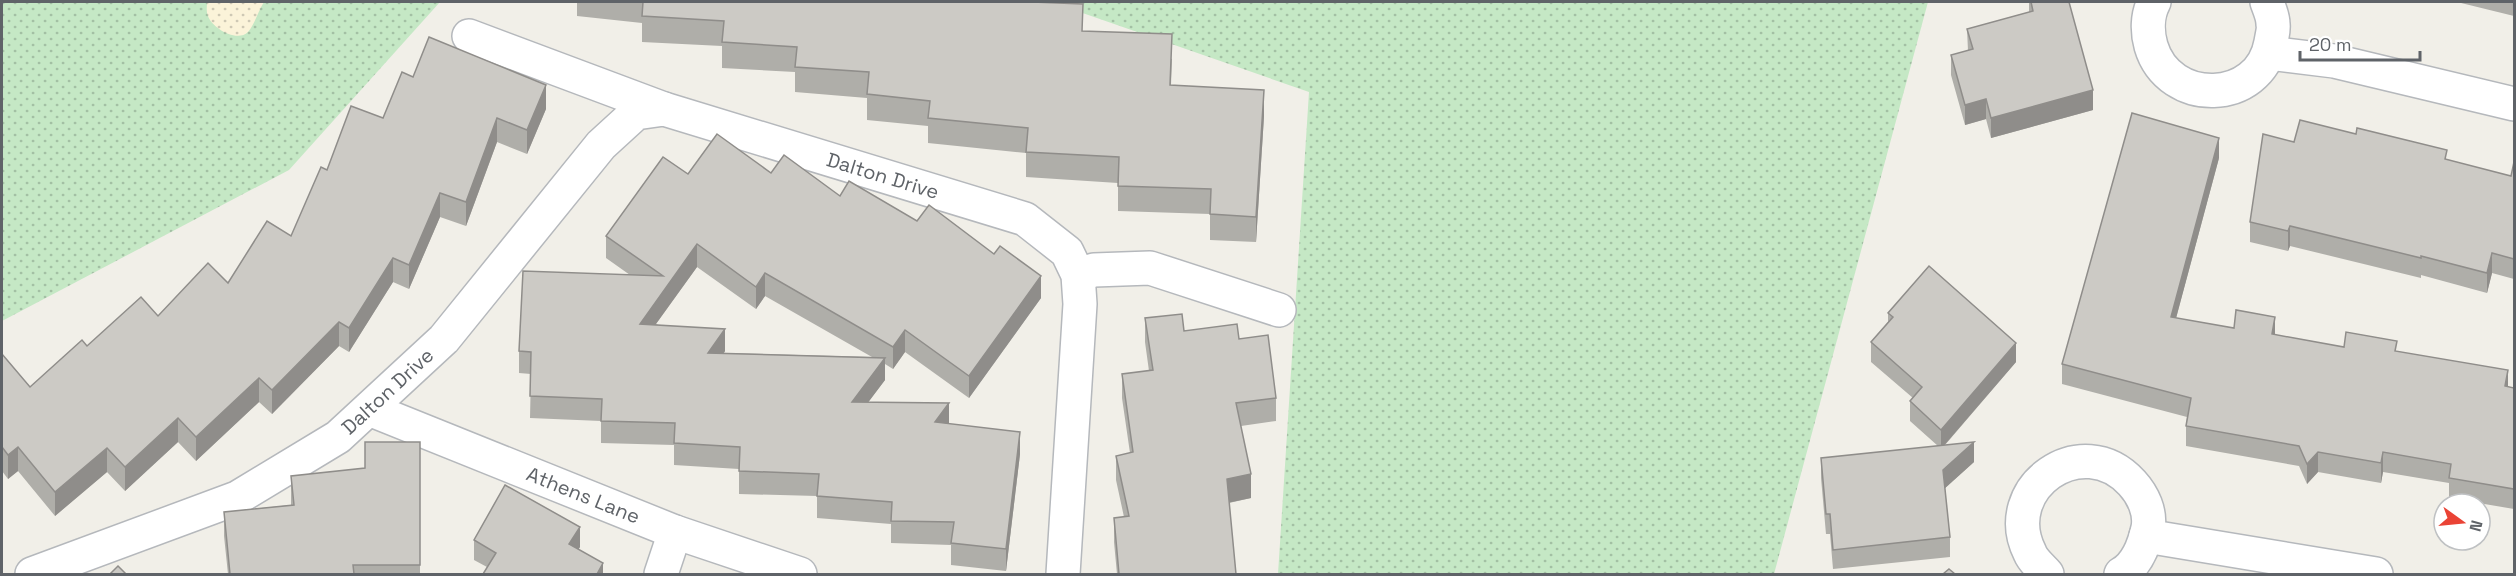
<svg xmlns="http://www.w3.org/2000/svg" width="2516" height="576" font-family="'Space Grotesk',sans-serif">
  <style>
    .grass { fill: url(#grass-dots) }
    .sand { fill: url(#sand-dots) }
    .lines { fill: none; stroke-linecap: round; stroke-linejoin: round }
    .street-casing { stroke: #b5b8bc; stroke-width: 36 }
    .street { stroke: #fff; stroke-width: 33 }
    .wall { fill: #afaea9; fill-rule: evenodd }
    .shaded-wall { fill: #8f8d8a }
    .building { fill: #cccac5; stroke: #8f8d8a; stroke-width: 1.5 }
    .labels { text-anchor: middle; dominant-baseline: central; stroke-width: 6; stroke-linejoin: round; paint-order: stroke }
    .street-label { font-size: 20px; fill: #5f6368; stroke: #fff }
  </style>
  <defs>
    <pattern id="grass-dots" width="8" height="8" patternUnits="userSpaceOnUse" patternTransform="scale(1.5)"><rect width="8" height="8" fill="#c5e8c5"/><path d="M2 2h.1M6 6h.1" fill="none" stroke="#a3c0a4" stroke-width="1.8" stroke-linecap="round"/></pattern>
    <pattern id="sand-dots" width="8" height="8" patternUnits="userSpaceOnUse" patternTransform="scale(1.5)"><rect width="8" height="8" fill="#fbf3d9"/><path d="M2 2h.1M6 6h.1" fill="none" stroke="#cec8b4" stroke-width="1.8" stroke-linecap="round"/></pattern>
  </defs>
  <rect width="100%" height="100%" fill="#f1efe8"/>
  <!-- grass -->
  <g class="grass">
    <path d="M2,2H440L289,170L2,321Z"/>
    <path d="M1051,2H1928L1774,574H1278L1309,92Z"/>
  </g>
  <!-- sand -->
  <path class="sand" d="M207,2H264C258,11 255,24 248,32C237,43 212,28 208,16C206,11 207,6 207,2Z"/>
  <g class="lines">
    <!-- street casing -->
    <g class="street-casing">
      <g id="street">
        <path d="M2154,2C2147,15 2147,32 2151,46C2169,107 2260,105 2271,42C2272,36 2274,29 2273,24C2273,16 2269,8 2267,2"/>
        <path d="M469,36L664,109"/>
        <path d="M2269,53L2334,61L2514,104"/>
        <path d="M1078,275L1094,270L1150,268L1279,310"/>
        <path id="s1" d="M369,409L675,532L800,574"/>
        <path d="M2146,536L2376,574"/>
        <path id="s2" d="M32,574L237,498L338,437L444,339L601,145L636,113L664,109L1025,219L1067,252L1078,275L1080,304L1063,574"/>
        <path d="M661,574L675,532"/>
        <path d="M2047,574C2042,568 2033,561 2030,553C1997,488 2082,428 2132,483C2143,495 2151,512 2148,528C2144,546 2137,565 2121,574"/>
      </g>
    </g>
    <!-- street -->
    <use href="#street" class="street"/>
  </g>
  <!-- wall -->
  <g class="wall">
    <path d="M577,2H1032L1083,31L1172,59L1171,85L1264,116L1256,242L1210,240V214L1118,211V183L1026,177V153L928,143V126L867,120V98L795,92V72L722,68V46L642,42V23L577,16Z"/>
    <path d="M2029,2H2069L2093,110L1991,138L1986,119L1965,125L1951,75V55L1968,51L1967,29L2029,12Z"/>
    <path d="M2457,2H2514V16Z"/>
    <path d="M546,109L527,154L497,142L466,226L440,217L409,289L393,282L349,352L339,346L272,414L259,402L196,461L178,442L125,491L107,472L55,516L18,471L8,479L2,471V354L30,387L87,346L158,316L228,283L291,236L327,170L383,118Z"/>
    <path d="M2294,142L2447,160L2511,176L2514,162V279L2492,273L2487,293L2421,275V278L2290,246L2288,251L2250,242V222Z"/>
    <path d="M2219,158L2176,318L2344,347L2397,352L2508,387L2514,388V509L2449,498V483L2383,472L2381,483L2318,472L2307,484L2299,466L2186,446V426L2187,417L2062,384V364Z"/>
    <path d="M771,173L840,196L1041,298L969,398L905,352L893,369L885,364V380L868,402L949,424L1020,454L1006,571L951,565V545L891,543V524L817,518V496L739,494V469L674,465V445L601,443V421L530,418L531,374L519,373V351L630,275L606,258V236L688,174ZM697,267L756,309L765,296L872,357L724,353L725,351L656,324Z"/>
    <path d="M1888,313L2016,362L1945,445L1974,462L1945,488L1950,537V557L1833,569L1830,534H1826L1821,478V458L1938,446L1910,421V401L1913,398L1871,362V342L1888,322Z"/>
    <path d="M1145,318L1184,331L1239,339L1276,398V421L1241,426L1251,498L1229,503L1236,574H1117L1114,542V518L1124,517L1116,480V456L1130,453L1122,398V374L1149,371L1145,342Z"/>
    <path d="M420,442V574H228L224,536V512L291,505V476L365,468Z"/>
    <path d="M474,540L580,547L578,549L603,574L487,567L474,560Z"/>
  </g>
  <!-- shaded-wall -->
  <g class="shaded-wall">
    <path d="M546,85V109L527,154V130Z"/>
    <path d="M1264,90V116L1256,242V217Z"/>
    <path d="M2093,90V110L1991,138V118Z"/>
    <path d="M1986,99V119L1965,125V105Z"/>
    <path d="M497,118V142L466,226V202Z"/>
    <path d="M2219,138V158L2171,337V317Z"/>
    <path d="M440,193V217L409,289V265Z"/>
    <path d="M2290,226V246L2288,251V231Z"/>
    <path d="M697,244V267L640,346V324Z"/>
    <path d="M2492,253V273L2487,293V273Z"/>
    <path d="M393,258V282L349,352V328Z"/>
    <path d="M765,273V296L756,309V287Z"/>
    <path d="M1041,276V298L969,398V376Z"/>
    <path d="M2275,317V337L2272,334Z"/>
    <path d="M339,322V346L272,414V390Z"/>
    <path d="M725,329V351L708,375V353Z"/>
    <path d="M905,330V352L893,369V347Z"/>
    <path d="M2016,343V362L1941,449V430Z"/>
    <path d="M885,358V380L852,424V402Z"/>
    <path d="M2508,370V390L2505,386Z"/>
    <path d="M259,378V402L196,461V437Z"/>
    <path d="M949,403V425L935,422Z"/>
    <path d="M178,418V442L125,491V467Z"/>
    <path d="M1020,432V454L1006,571V549Z"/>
    <path d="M1974,442V462L1943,490V470Z"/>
    <path d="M18,447V471L8,479V455Z"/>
    <path d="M107,448V472L55,516V492Z"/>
    <path d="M2318,452V472L2307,484V464Z"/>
    <path d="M2383,452V472L2381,483V463Z"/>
    <path d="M1251,474V498L1227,503V479Z"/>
    <path d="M580,527V547L569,564V544Z"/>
    <path d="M603,563V574H597Z"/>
  </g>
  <!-- building -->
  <g class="building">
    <path d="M643,2H1032L1083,4L1082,31L1172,34L1170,85L1264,90L1256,217L1210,214L1211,189L1118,186L1119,157L1026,152L1028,128L928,118L930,101L867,94L869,72L795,67L797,47L722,42L724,21L642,16Z"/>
    <path d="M2031,2H2069L2093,90L1991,118L1986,99L1965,105L1951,55L1973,49L1967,29L2033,11Z"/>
    <path d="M429,37L546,85L527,130L497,118L466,202L440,193L409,265L393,258L349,328L339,322L272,390L259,378L196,437L178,418L125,467L107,448L55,492L18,447L8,455L2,447V354L30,387L82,340L87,346L141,297L158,316L208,263L228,283L267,221L291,236L321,167L327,170L351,106L383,118L402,72L413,77Z"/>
    <path d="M2132,113L2219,138L2171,317L2234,328L2236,310L2275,317L2272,334L2344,347L2346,332L2397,341L2395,351L2508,370L2505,386L2514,388V489L2449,478L2451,464L2383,452L2381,463L2318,452L2307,464L2299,446L2186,426L2191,398L2062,364Z"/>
    <path d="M2300,120L2356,134L2357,128L2447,150L2445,159L2511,176L2514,162V259L2492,253L2487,273L2421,256V258L2290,226L2288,231L2250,222L2263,134L2294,142Z"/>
    <path d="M717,134L771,173L784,155L840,196L849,181L917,221L929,205L994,254L1000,246L1041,276L969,376L905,330L893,347L765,273L756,287L697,244L640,324L725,329L708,353L885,358L852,402L949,403L935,422L1020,432L1006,549L951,543L954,522L891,521L892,502L817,496L819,474L739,471L740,447L674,443L675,423L601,421L602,399L530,396L531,352L519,351L523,271L663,276L606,236L663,157L688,174Z"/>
    <path d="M1929,266L2016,343L1941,430L1910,401L1922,387L1871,342L1893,317L1888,313Z"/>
    <path d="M1182,314L1184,331L1237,324L1239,339L1268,335L1276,398L1236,403L1251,474L1227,479L1236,574H1119L1114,518L1129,516L1116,456L1133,452L1122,374L1153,370L1145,318Z"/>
    <path d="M365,442H420V565H353L354,574H230L224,512L294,505L291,476L365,468Z"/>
    <path d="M1974,442L1943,470L1950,537L1833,550L1830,514H1826L1821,458Z"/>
    <path d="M505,485L580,527L569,544L603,563L597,574H483L496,553L474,540Z"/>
    <path d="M118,566L126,574H110Z"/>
    <path d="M1949,569L1955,574H1943Z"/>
  </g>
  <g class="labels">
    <!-- street labels -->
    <g class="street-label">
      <text stroke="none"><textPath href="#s2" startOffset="1035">Dalton Drive</textPath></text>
      <text stroke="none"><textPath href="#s2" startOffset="404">Dalton Drive</textPath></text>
      <text stroke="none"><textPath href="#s1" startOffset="231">Athens Lane</textPath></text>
    </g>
  </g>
  <!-- border -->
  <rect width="2516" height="576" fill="none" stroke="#5f6368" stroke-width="6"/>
  <!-- north arrow -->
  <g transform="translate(2462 522) rotate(105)"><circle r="28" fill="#ffffff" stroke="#bfc1c3" stroke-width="1.5"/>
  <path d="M0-4.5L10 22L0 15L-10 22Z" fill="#ea4335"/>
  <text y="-9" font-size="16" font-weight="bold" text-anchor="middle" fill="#5f6368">N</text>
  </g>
  <!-- scale -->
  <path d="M2300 51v9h120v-9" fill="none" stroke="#5f6368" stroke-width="3"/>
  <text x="2309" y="51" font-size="18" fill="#5f6368" stroke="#ffffff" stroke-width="4.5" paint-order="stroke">20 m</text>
</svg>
